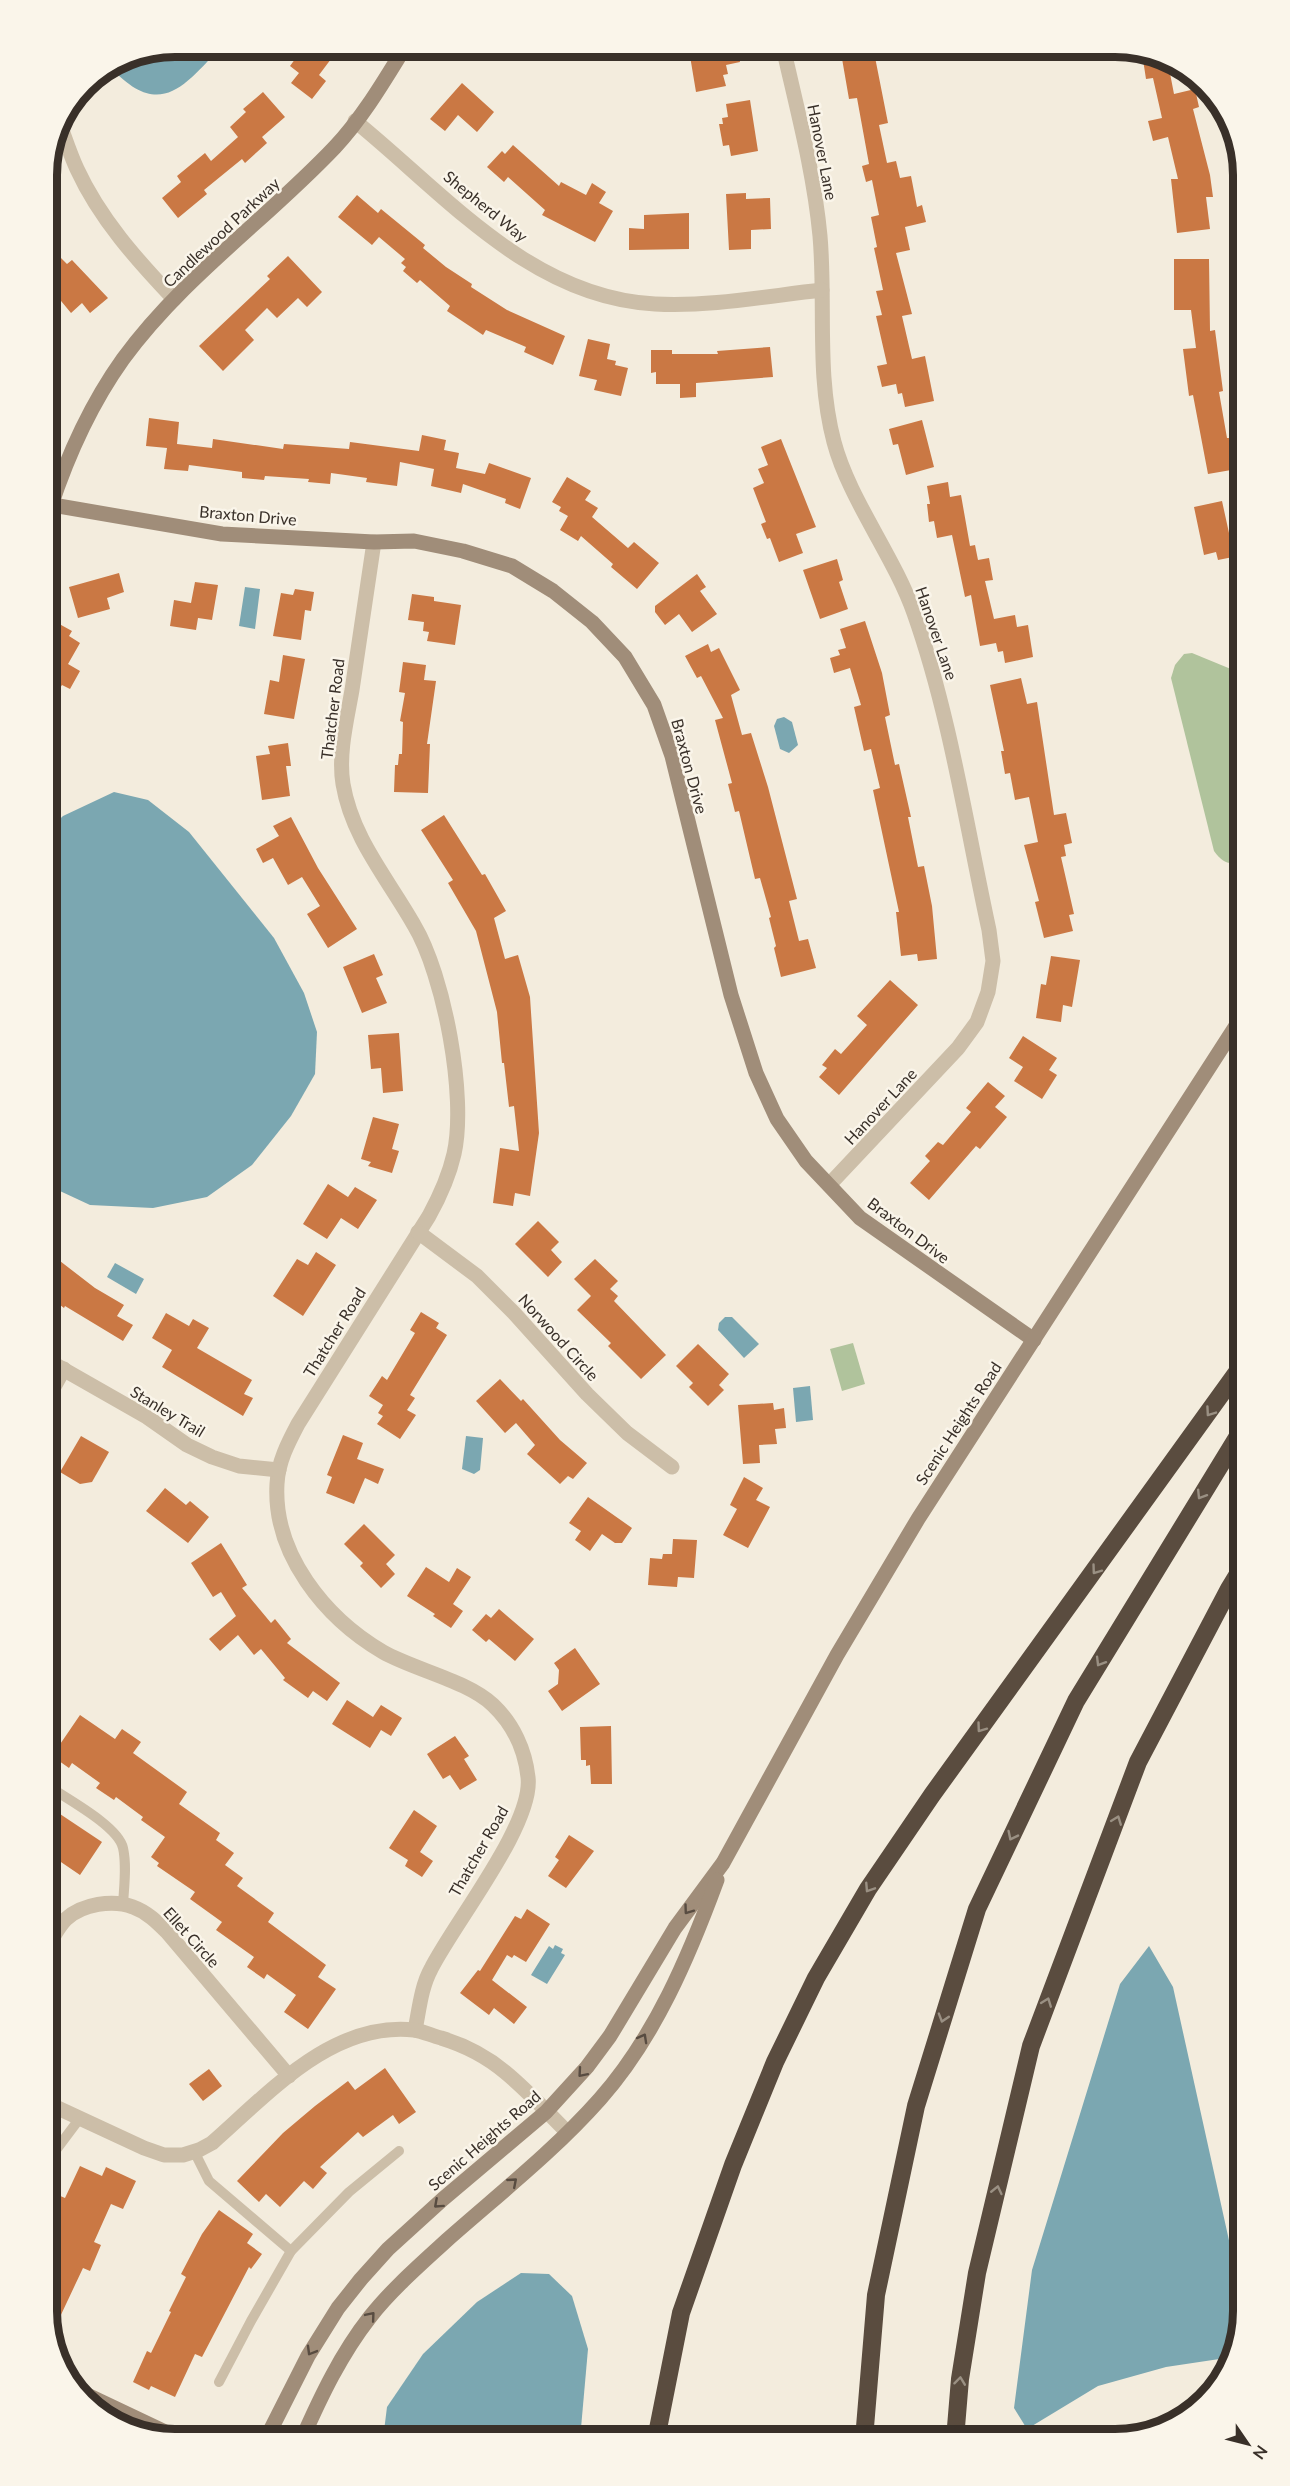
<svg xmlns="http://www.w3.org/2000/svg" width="1290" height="2486" font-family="Lato,sans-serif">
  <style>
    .green { fill: #b0c39c }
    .water { fill: #7ba7b1 }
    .building { fill: #ca7844 }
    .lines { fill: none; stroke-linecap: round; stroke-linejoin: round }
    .lane { stroke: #ccbea8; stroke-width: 10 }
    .street { stroke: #ccbea8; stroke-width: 15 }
    .secondary { stroke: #a08d79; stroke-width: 15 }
    .highway { stroke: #5a4c3f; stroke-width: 18 }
    .oneway { stroke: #9a9083 }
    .oneway2 { stroke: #584c41 }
    .labels { text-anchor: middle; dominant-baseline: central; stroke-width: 5; stroke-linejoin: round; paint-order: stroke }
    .street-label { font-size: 16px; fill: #393029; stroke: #faf5ea }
    .rim { fill: none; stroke: #393029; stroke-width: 8 }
  </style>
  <rect width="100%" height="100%" fill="#f3ecdd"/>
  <!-- green -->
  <g class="green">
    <path d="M1192,653L1243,674V861C1229,866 1223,863 1214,851L1171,678L1175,665L1184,654Z"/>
    <path d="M853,1343L865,1384L842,1391L830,1349Z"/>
  </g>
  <!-- water -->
  <g class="water">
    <path d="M175,47H221C182,89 159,119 110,67L126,56Z"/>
    <path d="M245,587L260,589L255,629L239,626Z"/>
    <path d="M784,717L792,722L798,745L789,753L780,749L774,726L777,719Z"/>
    <path d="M114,792L148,800L189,832L274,938L304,993L317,1032L315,1074L291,1116L252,1165L207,1197L153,1208L90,1205L47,1185V831L63,816Z"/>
    <path d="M115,1263L144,1279L136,1294L107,1277Z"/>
    <path d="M725,1317H732L759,1344L744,1358L718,1330L719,1323Z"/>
    <path d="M810,1386L813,1420L796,1422L793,1388Z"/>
    <path d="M466,1436L483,1438L480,1470L474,1474L462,1469Z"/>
    <path d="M555,1945L563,1949L561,1953L565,1955L547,1984L531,1975L549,1946L553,1949Z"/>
    <path d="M1149,1946L1173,1987L1234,2263L1242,2317L1230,2355L1226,2358L1166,2367L1098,2386L1027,2429L1014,2408L1032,2270L1120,1984Z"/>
    <path d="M521,2273L549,2274L572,2296L588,2349L581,2428L577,2439H391L384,2431L387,2407L423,2354L477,2302Z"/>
  </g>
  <!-- building -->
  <g class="building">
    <path d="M304,47H340L319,75L326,81L312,99L291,83L299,73L290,66Z"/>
    <path d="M706,47H737L740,62L726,65L728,74L723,75L726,86L696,92L689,50Z"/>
    <path d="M840,47H873L888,123L879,125L887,163L896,161L900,178L911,176L917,207L922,205L926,222L905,227L910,250L896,253L912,314L902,316L912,359L925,356L934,401L905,407L902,393L898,394L896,384L882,387L877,366L887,364L876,316L882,315L876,291L883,290L874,248L877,247L871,217L879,215L872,180L866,182L862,166L869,164L857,98L849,99Z"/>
    <path d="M1142,53L1168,63L1174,94L1195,89L1199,107L1193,109L1210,175L1213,197H1206L1210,229L1177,233L1171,179H1178L1168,137L1153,141L1148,121L1162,118L1153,78L1146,79Z"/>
    <path d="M462,83L494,112L477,132L458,115L445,131L430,119Z"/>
    <path d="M263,92L285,117L262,137L267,143L245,163L242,159L204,190L207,194L178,218L162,198L181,182L177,176L205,153L211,161L238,137L230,127L246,112L243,109Z"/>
    <path d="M750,100L758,151L731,156L729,145L723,146L719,124H723L722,118L728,117L726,104Z"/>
    <path d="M513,145L559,186L561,182L586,195L592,183L606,192L599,203L613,211L595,242L542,215L545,210L508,177L504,182L487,167L502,151L505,154Z"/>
    <path d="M746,193V199L770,198L771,229L751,230V249L729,250L726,194Z"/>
    <path d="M357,195L378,213L381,209L425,245L423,248L446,267L472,284L471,287L507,310L565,336L553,365L524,352L526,347L486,330L483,335L447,311L450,306L420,280L417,283L403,271L406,267L401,263L405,259L379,237L372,245L338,217Z"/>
    <path d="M689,213V249L629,250V228L644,229V215Z"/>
    <path d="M288,256L322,292L307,307L298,298L277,318L267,308L245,330L254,340L223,371L199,346L270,279L267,276Z"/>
    <path d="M60,257L67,264L72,260L108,298L90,313L82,303L71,313L47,284V268Z"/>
    <path d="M1174,259H1209L1210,331L1215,330L1223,391L1219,392L1227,438H1231L1237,469L1208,474L1193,395L1189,396L1183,349L1196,348L1191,310H1174Z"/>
    <path d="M588,339L610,344L607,359L616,361L615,365L628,368L621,396L594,390L597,380L579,376Z"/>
    <path d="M770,347L773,377L696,383V397L680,398V384H656V372L651,373V350H672V354H718L717,351Z"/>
    <path d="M149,418L179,422L177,444L212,448L213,439L283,449L284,444L349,449L350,442L419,451L422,435L446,440L444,450L459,453L456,468L485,474L489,463L531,478L520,509L505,503L506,499L463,484L461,493L431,486L434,469L400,462L397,486L366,482L367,478L331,473L330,484L308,482L309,479L265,476L264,480L242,478V472L189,465L188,471L164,469L167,448L146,446Z"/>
    <path d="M922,420L934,467L906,475L898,444L893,445L889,429Z"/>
    <path d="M781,439L816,527L796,534L803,553L779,562L770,538L767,539L761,524L766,522L753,488L764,483L758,469L768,465L761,447Z"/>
    <path d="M567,477L591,491L585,500L598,508L592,517L628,548L634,542L659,563L637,589L611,567L613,564L581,536L578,541L560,530L568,516L559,511L561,507L552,502Z"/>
    <path d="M948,482L950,497L961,495L970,546L975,545L978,560L989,558L993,580L985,581L994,619L1015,615L1017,627L1028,625L1033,657L1005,663L1003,651L998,652L996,643L980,646L971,595L965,597L952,535L937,538L934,521L929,522L927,504H930L927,486Z"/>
    <path d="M1222,501L1229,533L1237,531L1243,555L1218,560L1216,552L1204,555L1194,507Z"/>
    <path d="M837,559L843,580L839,582L848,609L820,619L803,570Z"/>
    <path d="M119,573L124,592L107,598L110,609L78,618L69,587Z"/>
    <path d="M697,574L706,587L700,591L717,614L692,632L679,614L665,625L655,612V606Z"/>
    <path d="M195,582L218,585L212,620L198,618L196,630L170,626L174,600L191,603Z"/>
    <path d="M295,589L314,592L311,611L305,610L301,640L273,636L281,593L293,595Z"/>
    <path d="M412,594L434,597V601L461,605L455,645L427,641L429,632L423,631L424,622L408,620Z"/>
    <path d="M52,620L72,631L69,636L80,643L68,664L80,671L70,689L62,685L47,708V630Z"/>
    <path d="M865,621L882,673L890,715L885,717L895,765L899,764L911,817H908L918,867L924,866L932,906L937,959L918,961L917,954L901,956L896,912H899L873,790L880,788L871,749L864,751L854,707L861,705L850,668L834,673L830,658L840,655L838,650L846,648L840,629Z"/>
    <path d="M708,644L711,652L719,648L740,690L731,695L742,735L751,733L768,787L797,899L789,901L799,941L808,939L816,968L781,977L774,948L776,946L769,918L771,917L760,878L755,879L739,811L735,812L728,784L732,783L715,720L723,718L701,676L697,678L685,656Z"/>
    <path d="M283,655L305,659L294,719L264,714L270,680L279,682Z"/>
    <path d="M403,662L426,665L424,680L436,681L427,744H430L428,793L394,792L395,765H398L399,754H402L403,722L400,721L405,693L399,692Z"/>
    <path d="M1021,678L1027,704L1037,702L1054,815L1066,813L1072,843L1064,845L1066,856L1061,857L1074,914L1069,915L1073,931L1044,938L1035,902L1039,901L1024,845L1038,842L1029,797L1015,800L1010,773L1005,774L1001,751H1004L990,685Z"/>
    <path d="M288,743L291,766H286L290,796L262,800L256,756L270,754L268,746Z"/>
    <path d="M444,815L482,875L485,874L506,911L494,918L505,959L518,955L530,997L539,1133L530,1196L515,1193L513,1206L493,1203L500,1148L519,1151L514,1106L509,1107L504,1063H502L497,1012L476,931L448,883L453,880L421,830Z"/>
    <path d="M291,817L318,868L357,929L328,948L307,914L320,906L302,877L288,885L273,858L263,863L256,849L279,836L273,826Z"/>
    <path d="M374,954L383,975L376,978L387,1003L362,1013L343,967Z"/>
    <path d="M1051,956L1080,960L1072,1007L1063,1005L1061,1022L1036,1018L1041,984L1046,985Z"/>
    <path d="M890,980L918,1005L839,1095L819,1077L827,1068L822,1065L835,1049L841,1054L867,1025L857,1016Z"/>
    <path d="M399,1033L403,1091L383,1093L381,1068L371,1069L368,1035Z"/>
    <path d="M1023,1036L1057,1058L1049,1070L1057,1075L1042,1099L1014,1081L1023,1067L1009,1058Z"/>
    <path d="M988,1082L1005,1096L995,1107L1007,1117L980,1149L976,1146L929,1200L910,1183L930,1161L925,1156L938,1142L943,1145L971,1112L966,1108Z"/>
    <path d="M373,1117L399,1124L392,1149L399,1151L392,1173L368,1166L371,1162L361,1159Z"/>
    <path d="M328,1184L348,1197L355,1187L377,1200L358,1229L341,1218L327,1239L303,1224Z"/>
    <path d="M538,1221L559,1242L551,1250L562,1262L548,1277L515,1244Z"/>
    <path d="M47,1251L95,1288L124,1305L117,1316L133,1325L123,1341L65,1306L64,1308L47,1295Z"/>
    <path d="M316,1252L336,1265L303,1316L273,1296L297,1259L308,1265Z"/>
    <path d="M595,1259L618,1281L610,1289L618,1296L614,1301L666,1355L641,1379L608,1346L611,1343L577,1310L591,1296L574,1279Z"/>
    <path d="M421,1312L439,1323L436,1328L447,1335L410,1395L415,1398L407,1410L416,1415L400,1439L377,1424L383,1416L378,1413L383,1405L369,1396L382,1376L387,1380L415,1333L410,1330Z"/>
    <path d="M166,1313L189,1326L193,1319L209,1328L197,1348L252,1380L244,1394L253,1398L243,1416L162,1367L172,1350L152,1338Z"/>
    <path d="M698,1344L729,1374L719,1385L724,1390L708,1406L689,1387L693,1383L676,1366Z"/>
    <path d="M500,1379L521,1401L523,1399L560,1440L587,1463L573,1479L568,1476L560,1484L527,1454L535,1445L516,1423L505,1433L476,1401Z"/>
    <path d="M773,1403L774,1410L784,1408L786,1428L775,1429L777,1444L759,1445L760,1463L743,1464L738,1405Z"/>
    <path d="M343,1435L363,1443L357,1459L384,1469L378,1484L365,1478L354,1504L326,1493L332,1477L327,1475Z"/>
    <path d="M81,1436L109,1452L92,1482L80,1484L60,1472Z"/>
    <path d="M744,1477L763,1488L756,1500L770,1507L748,1548L723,1535L737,1509L730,1505Z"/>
    <path d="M165,1488L186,1505L190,1501L209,1517L188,1543L146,1511Z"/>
    <path d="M588,1497L632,1528L622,1543H615L602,1534L590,1551L575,1540L581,1531L569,1523Z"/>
    <path d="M364,1524L395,1555L386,1564L395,1574L381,1588L360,1566L363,1563L344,1544Z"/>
    <path d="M673,1539L697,1540L694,1578L678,1577L677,1587L648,1585L650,1558L662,1559L663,1554H672Z"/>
    <path d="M221,1543L247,1585L242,1588L271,1623L275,1619L291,1639L287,1643L340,1683L327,1701L313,1691L308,1698L283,1680L285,1678L261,1649L254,1655L238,1635L220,1651L209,1639L236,1616L221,1592L213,1597L191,1563Z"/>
    <path d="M426,1567L449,1582L457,1568L471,1577L453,1604L463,1611L451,1628L433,1616L435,1614L407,1596Z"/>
    <path d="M499,1609L534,1639L515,1661L489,1639L486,1642L472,1630L486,1614L491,1618Z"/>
    <path d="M575,1648L600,1684L562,1711L548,1691L558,1684L559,1670L554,1663Z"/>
    <path d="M347,1700L373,1717L381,1705L402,1718L391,1736L381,1730L370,1748L332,1724Z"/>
    <path d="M80,1715L115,1739L122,1729L141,1742L133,1753L187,1792L179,1804L220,1833L216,1840L234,1853L225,1865L243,1878L237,1886L274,1913L268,1922L326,1965L318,1977L336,1989L308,2029L284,2012L296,1995L267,1974L264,1979L247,1967L254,1957L216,1930L222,1922L190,1899L195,1892L157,1866L159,1863L151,1857L165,1837L141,1820L143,1817L116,1797L114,1800L96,1788L100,1783L72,1763L69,1768L52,1756Z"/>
    <path d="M611,1726L612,1784H591L590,1765L586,1766V1760H581L580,1727Z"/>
    <path d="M455,1736L469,1756L464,1759L477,1780L460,1790L450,1775L443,1779L427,1754Z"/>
    <path d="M414,1810L437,1826L420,1852L433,1861L422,1877L405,1866L408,1860L389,1848Z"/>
    <path d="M57,1812L102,1842L80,1875L58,1860L47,1878V1828Z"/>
    <path d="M569,1835L594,1851L566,1888L548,1876L559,1860L555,1857Z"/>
    <path d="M527,1909L550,1924L526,1962L514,1955L512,1958L507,1955L492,1980L527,2007L514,2024L494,2008L489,2015L460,1993L478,1970L480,1971L515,1916L521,1919Z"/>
    <path d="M385,2068L416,2112L399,2124L393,2115L363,2137L358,2132L320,2167L327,2173L313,2189L304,2181L280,2207L266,2194L259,2202L237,2181L283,2133L315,2106L348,2081L355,2090Z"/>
    <path d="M209,2069L222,2086L203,2101L189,2084Z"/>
    <path d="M80,2166L102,2176L106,2167L136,2181L123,2209L111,2204L94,2242L101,2245L90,2271L83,2268L51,2336L46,2311L47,2223L58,2195L65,2198Z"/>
    <path d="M219,2210L253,2234L247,2243L262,2254L251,2269L249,2267L202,2357L195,2354L175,2397L151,2386L149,2390L133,2382L147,2351L151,2353L171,2312L169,2311L186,2277L181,2274L202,2234Z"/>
  </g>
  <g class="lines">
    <!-- lane -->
    <g class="lane">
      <path d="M48,1786C67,1799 118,1826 123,1848C127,1866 124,1886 123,1905"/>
      <path d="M194,2151L209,2181L291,2251"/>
      <path d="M47,2162L80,2118"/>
      <path d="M219,2382L251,2321L291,2251L349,2192L399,2151"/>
    </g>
    <!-- street -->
    <g class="street">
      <path d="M783,47C797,109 814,172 820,236C826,304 816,375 834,442C849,499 894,556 914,613C950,715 966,824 989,930L993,961L988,992L977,1022L958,1048L829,1185"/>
      <path d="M355,121C445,194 531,298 655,304C711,307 767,296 822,290"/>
      <path d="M59,122C65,138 70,154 77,169C100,219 137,260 174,299"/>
      <path d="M374,542C367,591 359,641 352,690C347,719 338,754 343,784C352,838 388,879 414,925C444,975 467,1097 454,1154C449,1176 440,1196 429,1216L298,1424C288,1443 278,1462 277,1484C273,1554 325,1618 383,1652C415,1670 468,1681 493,1705C513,1724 525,1750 528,1777C534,1824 454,1923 431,1969C421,1987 419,2011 415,2030"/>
      <path d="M418,1232L477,1276L514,1313L587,1394L627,1433L672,1467"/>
      <path d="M47,1360L147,1417L187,1445L212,1457L239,1466L279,1470"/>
      <path d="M47,1399L64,1369"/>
      <path d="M47,1947C53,1938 58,1927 66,1919C82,1904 113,1899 133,1907C147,1912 157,1922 167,1932L289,2076"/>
      <path d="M47,2103L144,2148L164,2155H183L199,2150L212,2143C268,2094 332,2021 414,2030C423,2031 432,2036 441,2038C464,2045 486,2056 505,2072C527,2090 547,2112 567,2132"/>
    </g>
    <!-- secondary -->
    <g class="secondary">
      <path d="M47,504L222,534L374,542L414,541L463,551L512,566L553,591L592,622L625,657L654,705L672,756L731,995L756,1073L777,1119L806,1161L860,1218L1034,1340"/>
      <path d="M47,518C65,461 88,408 123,359C183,277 266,220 335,147C363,117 384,81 405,47"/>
      <path d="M83,2393L180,2439"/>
      <path d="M266,2439L308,2356L338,2308L361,2279L388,2249L443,2199L546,2112L587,2067L610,2036L675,1928L723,1863L837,1655L918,1519L1243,1015"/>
      <path d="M302,2439C321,2396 341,2354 370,2317C392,2289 421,2264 447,2240C499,2194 554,2151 600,2099C655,2037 689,1956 717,1880"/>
    </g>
    <!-- highway -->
    <g class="highway">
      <path d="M1243,1952L1241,1868L1243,1798"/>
      <path d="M656,2439L681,2313L733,2165L775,2062L816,1978L868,1889L932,1795L1243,1364"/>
      <path d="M864,2439L876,2295L916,2106L977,1909L1076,1701L1243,1428"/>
      <path d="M955,2439L960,2379L977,2273L1031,2046L1138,1762L1229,1589L1243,1566"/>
    </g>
  </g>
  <!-- one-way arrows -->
  <defs><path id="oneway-chevron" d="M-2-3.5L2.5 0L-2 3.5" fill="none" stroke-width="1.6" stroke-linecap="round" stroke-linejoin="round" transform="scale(1.5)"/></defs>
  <g class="oneway">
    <use href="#oneway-chevron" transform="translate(1210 1412) rotate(125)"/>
    <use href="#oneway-chevron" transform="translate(1201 1495) rotate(122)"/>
    <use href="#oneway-chevron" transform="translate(1096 1570) rotate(126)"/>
    <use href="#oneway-chevron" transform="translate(1100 1662) rotate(121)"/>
    <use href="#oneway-chevron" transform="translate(981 1728) rotate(126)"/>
    <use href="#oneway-chevron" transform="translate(1117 1820) rotate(-69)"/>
    <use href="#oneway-chevron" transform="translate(1012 1836) rotate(116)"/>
    <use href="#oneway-chevron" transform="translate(869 1888) rotate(123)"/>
    <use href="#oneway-chevron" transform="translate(1047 2002) rotate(-69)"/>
    <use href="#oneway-chevron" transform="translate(943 2018) rotate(107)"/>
    <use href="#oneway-chevron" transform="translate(997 2190) rotate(-77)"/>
    <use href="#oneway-chevron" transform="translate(960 2381) rotate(-83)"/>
  </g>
  <g class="oneway2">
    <use href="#oneway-chevron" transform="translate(688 1910) rotate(126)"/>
    <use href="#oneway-chevron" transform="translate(643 2038) rotate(-61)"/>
    <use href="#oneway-chevron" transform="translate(582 2073) rotate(131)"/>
    <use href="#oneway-chevron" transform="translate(513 2182) rotate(-41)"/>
    <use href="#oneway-chevron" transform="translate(438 2204) rotate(138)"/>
    <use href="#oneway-chevron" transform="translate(371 2316) rotate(-50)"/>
    <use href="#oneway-chevron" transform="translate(311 2351) rotate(120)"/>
  </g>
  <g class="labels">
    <!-- street labels -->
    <g class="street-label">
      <text transform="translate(823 152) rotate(79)">Hanover Lane</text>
      <text transform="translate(486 206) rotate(39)">Shepherd Way</text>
      <text transform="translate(221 232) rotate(-43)">Candlewood Parkway</text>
      <text transform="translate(248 515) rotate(5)">Braxton Drive</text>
      <text transform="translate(937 633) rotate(71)">Hanover Lane</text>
      <text transform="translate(332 709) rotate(-83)">Thatcher Road</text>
      <text transform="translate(690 766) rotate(75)">Braxton Drive</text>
      <text transform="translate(880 1106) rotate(-47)">Hanover Lane</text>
      <text transform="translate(909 1230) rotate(37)">Braxton Drive</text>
      <text transform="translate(334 1332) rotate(-58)">Thatcher Road</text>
      <text transform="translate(559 1337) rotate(48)">Norwood Circle</text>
      <text transform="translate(168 1411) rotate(31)">Stanley Trail</text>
      <text transform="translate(958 1423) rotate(-57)">Scenic Heights Road</text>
      <text transform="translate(478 1851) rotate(-60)">Thatcher Road</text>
      <text transform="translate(192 1937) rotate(48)">Ellet Circle</text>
      <text transform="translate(484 2140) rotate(-41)">Scenic Heights Road</text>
    </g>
  </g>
  <!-- crop -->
  <path d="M0 0H1290V2486H0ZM175 57H1115A118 118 0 0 1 1233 175V2311A118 118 0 0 1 1115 2429H175A118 118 0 0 1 57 2311V175A118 118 0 0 1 175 57Z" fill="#faf5ea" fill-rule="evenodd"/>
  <path class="rim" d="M175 57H1115A118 118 0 0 1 1233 175V2311A118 118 0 0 1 1115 2429H175A118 118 0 0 1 57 2311V175A118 118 0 0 1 175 57Z"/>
  <!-- north arrow -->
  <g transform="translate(1248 2444) rotate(125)" stroke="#faf5ea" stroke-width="4.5" paint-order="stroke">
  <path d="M0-4.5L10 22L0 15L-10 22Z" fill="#393029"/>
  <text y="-9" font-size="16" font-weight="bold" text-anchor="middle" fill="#393029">N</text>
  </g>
</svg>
